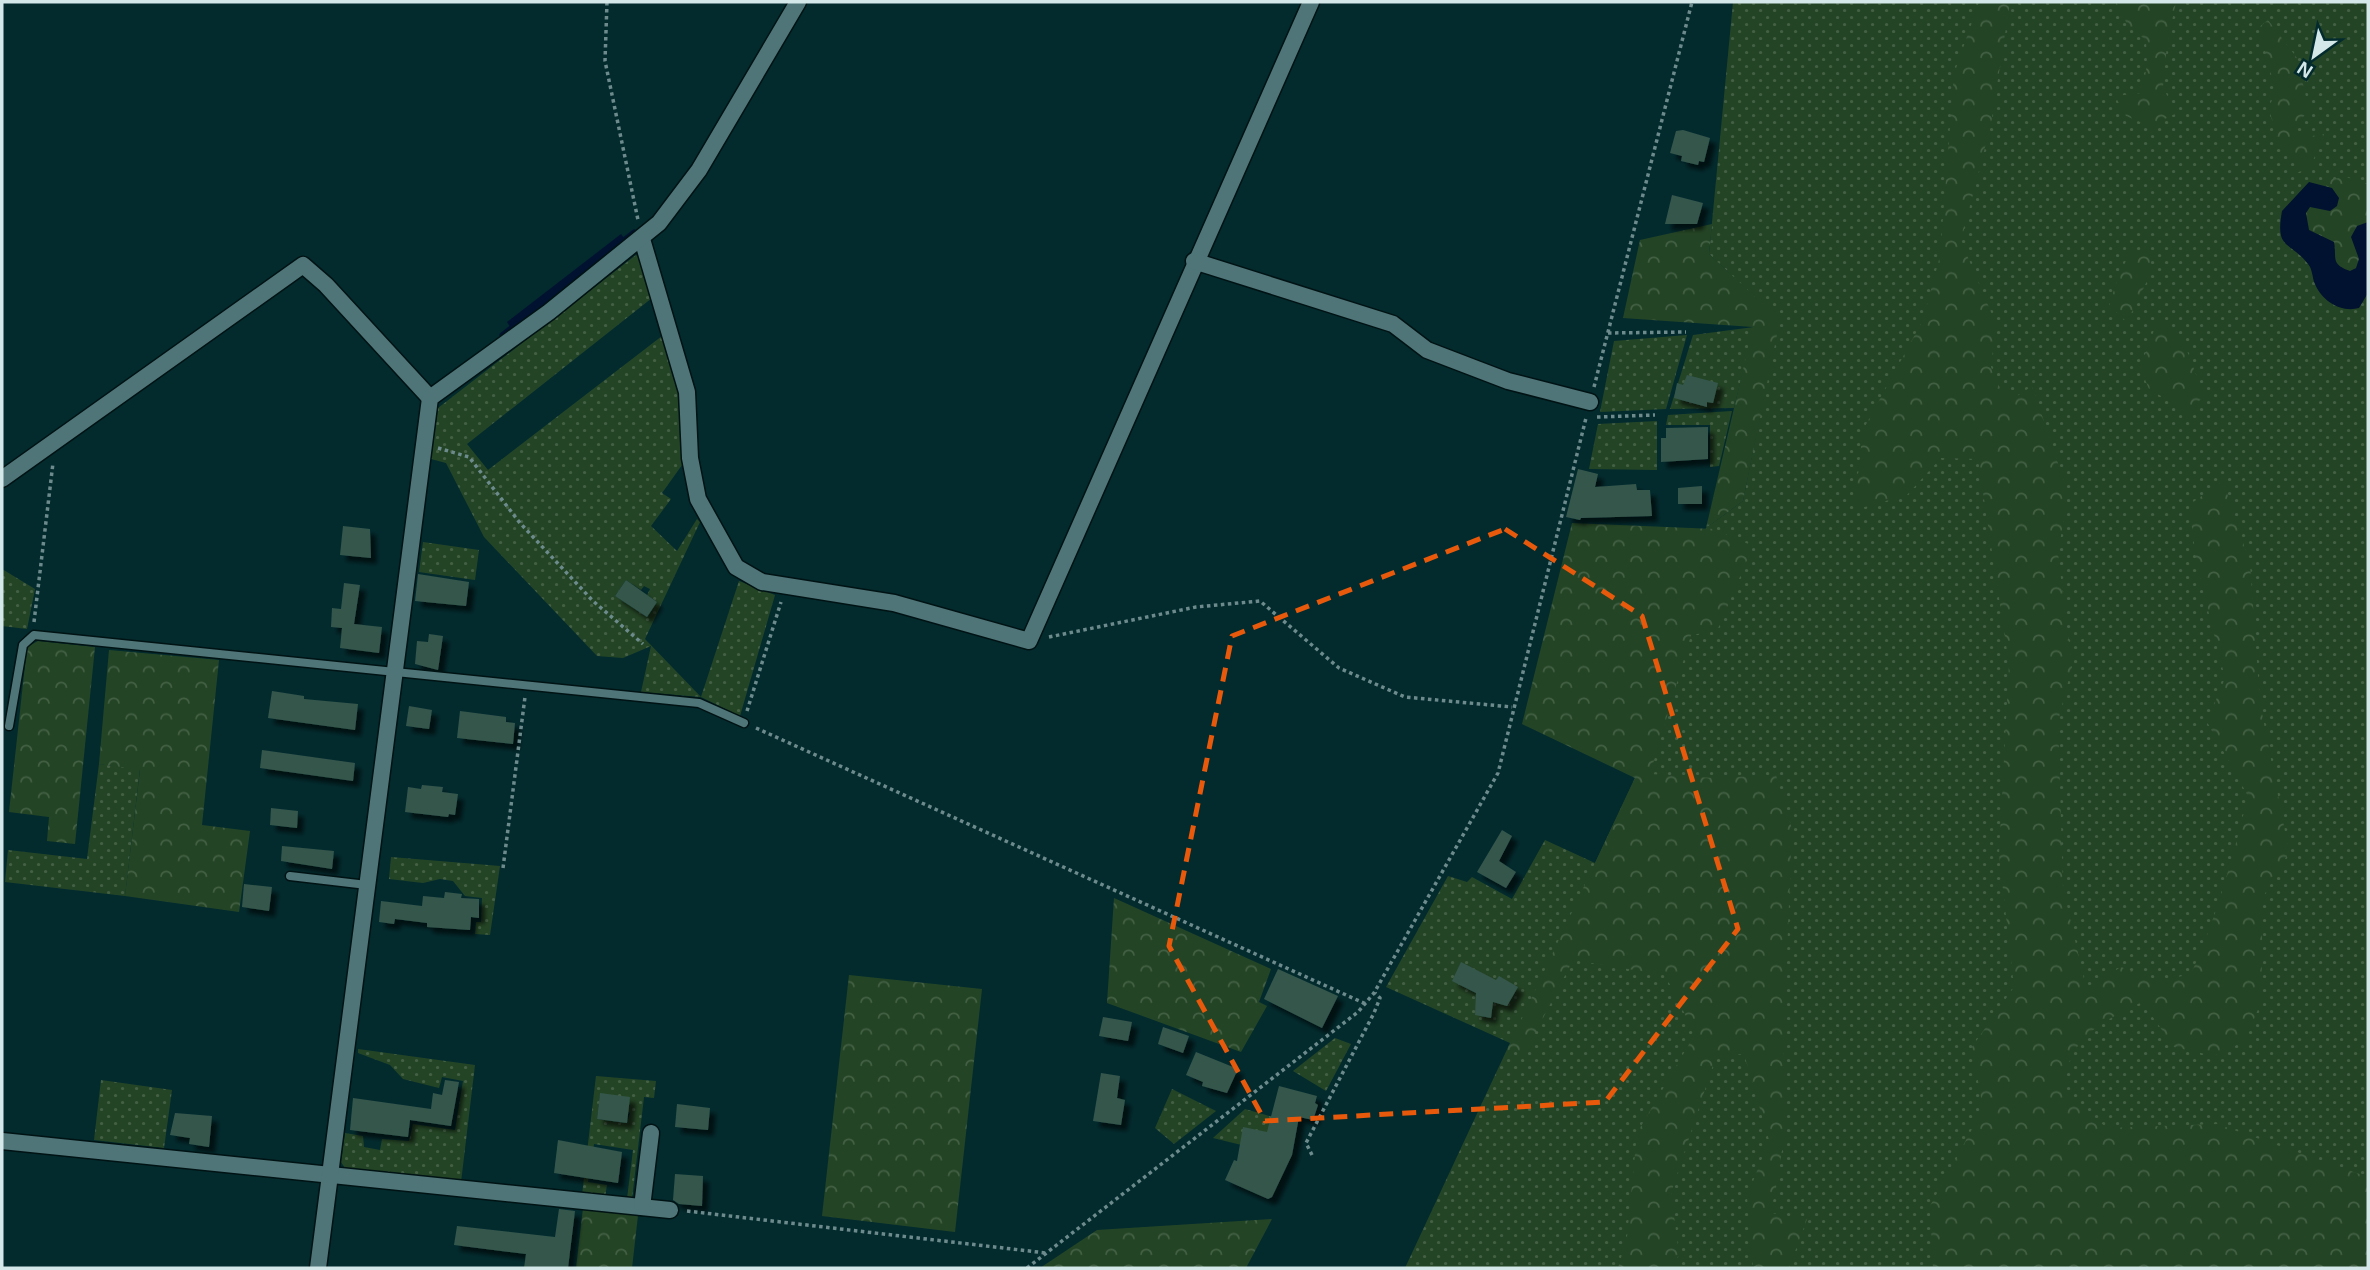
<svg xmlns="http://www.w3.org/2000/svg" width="2370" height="1270" font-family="Arial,sans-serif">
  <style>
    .grass { fill: url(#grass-dots); fill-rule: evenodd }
    .forest { fill: url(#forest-crowns) }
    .water { fill: #011230 }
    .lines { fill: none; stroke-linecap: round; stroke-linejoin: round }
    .stream { stroke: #011230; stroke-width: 5 }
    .building { fill: #35564c; filter: url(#shadow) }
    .service-casing { stroke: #001314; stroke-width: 11 }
    .minor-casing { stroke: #001314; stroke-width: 19 }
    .path { stroke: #6d8b8d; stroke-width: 3.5; stroke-dasharray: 3.5 3.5; stroke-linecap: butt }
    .service { stroke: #4f7578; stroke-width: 8 }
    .minor { stroke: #4f7578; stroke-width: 16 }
    .marked { fill: none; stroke: #e8590c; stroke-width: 5; stroke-dasharray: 14 9; stroke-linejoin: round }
  </style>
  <defs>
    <pattern id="grass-dots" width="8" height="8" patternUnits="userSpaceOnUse" patternTransform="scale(1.75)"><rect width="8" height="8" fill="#244525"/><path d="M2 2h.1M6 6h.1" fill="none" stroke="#436045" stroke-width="1.8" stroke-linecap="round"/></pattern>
    <pattern id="forest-crowns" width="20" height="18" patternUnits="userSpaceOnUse" patternTransform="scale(1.75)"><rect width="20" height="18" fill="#244525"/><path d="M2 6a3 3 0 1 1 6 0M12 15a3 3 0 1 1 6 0" fill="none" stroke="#436045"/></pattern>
    <filter id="shadow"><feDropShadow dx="6" dy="6" stdDeviation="2" flood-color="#0009"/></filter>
  </defs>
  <rect width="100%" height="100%" fill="#032b2e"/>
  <!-- grass -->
  <g class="grass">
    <path d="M1733,2H2368V1268H1405L1510,1043L1386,987L1448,876L1467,882L1472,877L1512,899L1545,840L1595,863L1635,778L1706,528L1743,501L1779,320L1709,254Z"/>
    <path d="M636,255L640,258L652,298L467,444L488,470L662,336L678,389L682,465L662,493L671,499L651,526L677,551L697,519L700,522L645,639L701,697L739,581L775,595L740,716L701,697L641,692L651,646L623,658L597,656L484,537L446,463L431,459L438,408ZM626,580L641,590L644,586L650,589L647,595L657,602L647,617L615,596Z"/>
    <path d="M1754,327L1734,408L1670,409L1693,335Z"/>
    <path d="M1687,335L1666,409L1600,412L1614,341Z"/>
    <path d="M1732,411L1719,466L1710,467V425H1666L1668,415Z"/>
    <path d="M1657,421V470L1589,469L1598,424Z"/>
    <path d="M423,542L479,550L475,580L419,572Z"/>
    <path d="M2,569L35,589L27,629L2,626Z"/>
    <path d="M99,764L140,769L125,896L5,882L8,850L87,859Z"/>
    <path d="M391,857L500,866L490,935L475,934L476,922H481L482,898L465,896L453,881L440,879L423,883L389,879Z"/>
    <path d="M1335,1038L1351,1044L1326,1091L1293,1071Z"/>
    <path d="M358,1049L475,1065L461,1182L345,1168L341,1162L345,1133L363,1136L364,1147L380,1150L382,1139L409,1141L413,1124L455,1130L463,1081L442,1077L439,1088L403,1079L390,1065L358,1053Z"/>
    <path d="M596,1076L656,1081L654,1098L644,1097L632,1199H627L633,1150L594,1144L588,1182L607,1185L605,1198L582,1195ZM600,1094L630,1113L627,1123L597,1119Z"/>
    <path d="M101,1080L172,1090L164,1148L94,1140Z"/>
    <path d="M1172,1089L1216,1111L1174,1144L1155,1128Z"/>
    <path d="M1245,1109L1273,1117L1266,1151L1213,1138Z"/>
  </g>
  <!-- forest -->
  <g class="forest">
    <path d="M1979,2H2010L1991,124L1961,241L1996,324L1991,367L2000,388L2017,396L2032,386L2068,493L2058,554L2072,667L2058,721L2063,888L2086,988L2121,967L2160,981L2191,974C2217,917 2233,857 2248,796L2207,722L2225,678L2197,566L2189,505L2223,481L2250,564L2260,703L2289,852L2259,904L2263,951L2259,1007L2245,1041L2214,1056L2174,1047L2142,1002C2098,1024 2068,1037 2063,1091L2107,1128L2217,1124L2368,1177V1268H1933L1930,1206L1983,1109L1972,1047L2014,987L1999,854L2009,664L1978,459L1941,458L1907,495L1854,510L1863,430L1923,320L1940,256L1954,74Z"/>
    <path d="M2116,2H2176L2167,45L2163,86L2175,114L2150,126L2126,116L2115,96L2142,93L2147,65L2146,40L2128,26Z"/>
    <path d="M2268,20L2297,58L2309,110L2292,130L2312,136L2324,134L2310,168L2296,173L2294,154L2279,145L2269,109L2275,90L2259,27Z"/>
    <path d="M2346,177L2368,184V220L2357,226L2351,237L2359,259L2356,268L2350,271L2335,264L2332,256L2335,247L2327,237L2308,230L2306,213L2310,207L2323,210L2332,188L2325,185L2332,179Z"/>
    <path d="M1712,224L1709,254L1780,320L1743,501L1706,528L1753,327L1623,318L1640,240Z"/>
    <path d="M2133,248L2151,256L2149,277L2127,322L2109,306L2119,274Z"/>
    <path d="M2160,314L2182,337L2204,396L2188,412L2149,389L2140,368Z"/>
    <path d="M1572,523L1714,529L1753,546L1717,631L1691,635L1650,774L1714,778L1776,775L1792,829L1783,1054L1786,1128L1771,1213L1807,1219L1789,1268H1753L1747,1197L1769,1140L1744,1054L1716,1056L1671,1193L1679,1254L1673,1268H1618L1627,1237L1637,1133L1695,1034L1665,975L1573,960L1526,1051L1507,1050L1635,778L1522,724Z"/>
    <path d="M38,641L95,647L75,844L47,841L49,817L9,812L27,647Z"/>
    <path d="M109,650L219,660L202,825L250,831L239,912L125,896L140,770L99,764Z"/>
    <path d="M1114,898L1271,969L1259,1002L1267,1006L1241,1052L1107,1003Z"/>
    <path d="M849,975L982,989L955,1232L822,1216Z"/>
    <path d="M583,1208L638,1215L632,1268H576Z"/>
    <path d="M1272,1219L1246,1268H1040L1097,1230Z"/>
  </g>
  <!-- water -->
  <g class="water">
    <path d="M2309,182L2332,188L2339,198L2337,206L2330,211L2310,207L2306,213L2309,230L2334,242C2337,258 2330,264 2350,271L2356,268L2359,259L2351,237L2357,226L2368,222V293L2359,308C2341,313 2322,301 2315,284C2312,278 2313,270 2308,264C2289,240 2275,250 2282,211Z"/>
    <path d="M621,234L629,245L514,333L507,322Z"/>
  </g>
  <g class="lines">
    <!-- stream -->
    <g class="stream">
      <path d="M620,243L634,232"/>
      <path d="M502,335L516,324"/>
    </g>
  </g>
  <!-- building -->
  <g class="building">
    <path d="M1683,130L1710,138L1704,162L1699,161L1698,165L1681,161L1682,156L1670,153L1676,131Z"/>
    <path d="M1672,195L1703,203L1697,224H1665Z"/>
    <path d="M1687,375L1718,383L1713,403L1707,402V407L1674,398L1677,383L1683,385Z"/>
    <path d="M1708,427V459L1661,462V438H1666V428Z"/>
    <path d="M1578,469L1598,474L1595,487L1636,484L1637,490H1650L1652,516L1581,518L1580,520L1566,517Z"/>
    <path d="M1702,486V504H1678V488Z"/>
    <path d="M343,526L370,529L371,558L340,555Z"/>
    <path d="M418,574L469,582L466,606L415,601Z"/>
    <path d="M626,580L657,602L647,617L615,596Z"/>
    <path d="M344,583L360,585L354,624L382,627L379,653L340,648L342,628L331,627L332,608L341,609Z"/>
    <path d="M429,634L443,636L438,670L415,664L417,641L428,642Z"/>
    <path d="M272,691L304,696V699L358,704L355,730L268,718Z"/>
    <path d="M409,706L432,710L429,729L406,726Z"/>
    <path d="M460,711L506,717V722L515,723L513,744L457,738Z"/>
    <path d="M262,750L355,763L353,781L260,768Z"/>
    <path d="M422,785L443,787L442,792L458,794L455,815L449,814L448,817L405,812L408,787L421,789Z"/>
    <path d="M271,808L298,811L297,828L270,825Z"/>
    <path d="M1502,830L1512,836L1499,861L1516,872L1506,888L1477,872Z"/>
    <path d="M282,846L334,851L332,869L281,861Z"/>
    <path d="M244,884L272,887L269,911L242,907Z"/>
    <path d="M445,892L462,894L461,898L479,899V918L471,917L470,930L427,927V923L395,919L394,924L379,922L381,901L422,906L423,896L444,898Z"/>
    <path d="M1461,962L1496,980L1499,976L1518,987L1507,1006L1493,1002L1491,1018L1475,1015L1476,993L1452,981Z"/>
    <path d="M1278,969L1338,996L1322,1028L1264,999Z"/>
    <path d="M1103,1017L1132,1022L1128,1041L1099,1036Z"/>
    <path d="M1163,1027L1189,1036L1183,1053L1158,1044Z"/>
    <path d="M1196,1052L1238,1069L1227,1093L1202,1086L1203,1082L1186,1075Z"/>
    <path d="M1101,1073L1120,1076L1117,1098L1125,1100L1121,1125L1093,1121Z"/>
    <path d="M445,1080L459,1082L451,1126L410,1120L408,1137L350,1130L353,1098L431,1109L433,1093L442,1095Z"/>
    <path d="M1279,1086L1317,1096L1315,1103L1318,1105L1313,1120L1299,1117L1292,1155L1272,1197L1268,1199L1225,1180L1234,1160L1237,1161L1243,1127L1267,1132Z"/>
    <path d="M600,1093L630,1097L627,1123L597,1119Z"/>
    <path d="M677,1104L710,1108L708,1130L675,1127Z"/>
    <path d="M175,1113L212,1116L209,1147L189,1144L190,1138L170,1135Z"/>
    <path d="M558,1140L622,1152L618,1183L554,1173Z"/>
    <path d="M675,1174L703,1176L702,1206L679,1204L673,1200Z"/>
    <path d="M559,1209L575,1211L568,1268H524L526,1254L454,1245L457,1226L555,1237Z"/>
  </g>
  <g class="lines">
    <!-- service casing -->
    <g class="service-casing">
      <g id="service">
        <path d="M9,726L23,645L34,635L699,703L744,723"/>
        <path d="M290,876L367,885"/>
      </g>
    </g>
    <!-- minor casing -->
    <g class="minor-casing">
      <g id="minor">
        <path d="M642,239L687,392L690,458L698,499L736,567L762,582L894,603L1029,641L1311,2"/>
        <path d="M1194,261L1393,324L1427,350L1508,381L1590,402"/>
        <path d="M2,479L303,265L326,285L430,398"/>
        <path d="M2,1141L670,1210"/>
        <path d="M642,1207L651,1133"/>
        <path d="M318,1268L430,398L549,312L659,223L699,170L798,2"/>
      </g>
    </g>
    <!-- path -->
    <g class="path">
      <path d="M607,2L605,61L638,220"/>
      <path d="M1608,333L1686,332"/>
      <path d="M1594,387L1692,2"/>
      <path d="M1597,417L1655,415"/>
      <path d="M438,448L469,457L520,523L593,601L643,644"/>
      <path d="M34,622L53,463"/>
      <path d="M1049,637L1196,607L1260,601L1339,668L1405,697L1512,707"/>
      <path d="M747,711L781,602"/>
      <path d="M756,728L1366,1004"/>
      <path d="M503,868L525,697"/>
      <path d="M1312,1155L1306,1143L1374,1013L1380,998L1375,993"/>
      <path d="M687,1211L1046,1253"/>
      <path d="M1027,1268L1358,1012L1374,993L1498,773L1586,418"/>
    </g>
    <!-- service -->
    <use href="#service" class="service"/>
    <!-- minor -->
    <use href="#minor" class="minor"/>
  </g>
  <!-- marked area -->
  <path class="marked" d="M1505,529L1642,616L1738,929L1605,1102L1265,1121L1169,946L1232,636Z"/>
  <!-- border -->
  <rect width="2370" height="1270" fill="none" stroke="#d4e8e9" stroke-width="7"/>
  <!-- north arrow -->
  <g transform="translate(2314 56) rotate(213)" stroke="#032b2e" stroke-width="5" paint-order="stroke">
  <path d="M0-5L12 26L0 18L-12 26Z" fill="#d4e8e9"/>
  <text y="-10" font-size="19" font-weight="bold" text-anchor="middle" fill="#d4e8e9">N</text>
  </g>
</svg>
